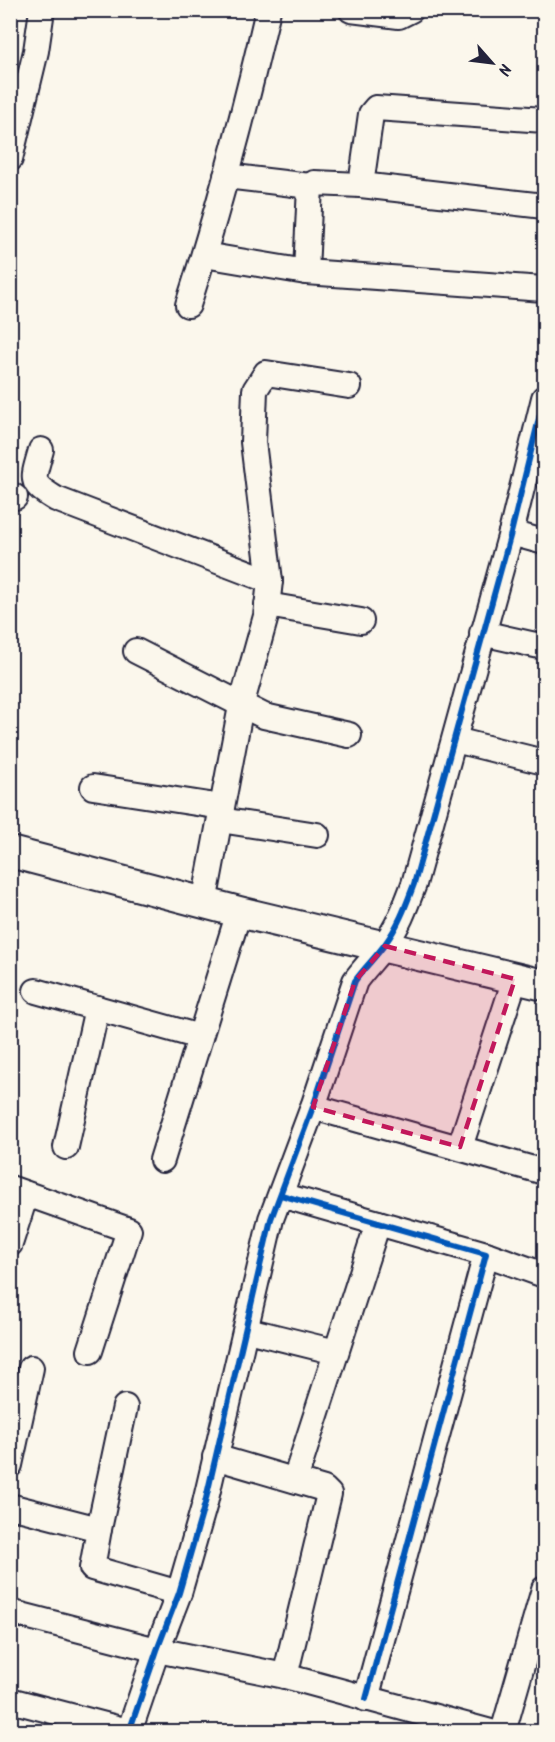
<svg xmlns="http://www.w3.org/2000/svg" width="555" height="1742" font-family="Kalam,sans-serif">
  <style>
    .building { fill: #c6c2c0; stroke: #22223b; stroke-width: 1.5 }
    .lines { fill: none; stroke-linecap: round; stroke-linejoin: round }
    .minor-casing { stroke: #22223b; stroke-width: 28 }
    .tertiary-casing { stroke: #22223b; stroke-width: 34 }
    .minor { stroke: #fbf7ec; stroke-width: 24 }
    .tertiary { stroke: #fbf7ec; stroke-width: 30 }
    .cycleway-casing { stroke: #fbf7ec; stroke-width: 10 }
    .cycleway { stroke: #0057b8; stroke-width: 6 }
    .marked { fill: #c2185b; fill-opacity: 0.2; stroke: #c2185b; stroke-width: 4.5; stroke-dasharray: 12 8; stroke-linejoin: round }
  </style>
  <rect width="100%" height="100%" fill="#fbf7ec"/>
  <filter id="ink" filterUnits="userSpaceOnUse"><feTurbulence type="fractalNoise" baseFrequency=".0167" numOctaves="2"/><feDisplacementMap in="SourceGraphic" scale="12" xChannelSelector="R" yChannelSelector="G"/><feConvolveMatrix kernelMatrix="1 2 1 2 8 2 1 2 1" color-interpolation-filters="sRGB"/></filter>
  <g filter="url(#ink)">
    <!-- building -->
    <path class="building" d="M544,459V489L538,487Z"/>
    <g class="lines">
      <!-- minor casing -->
      <g class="minor-casing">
        <g id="minor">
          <path d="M351,10L399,16L411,10"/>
          <path d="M10,159L36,51L42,10"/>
          <path d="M226,176L310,186"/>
          <path d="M361,185L544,206"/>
          <path d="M204,255L306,272L544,289"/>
          <path d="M306,272L310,186L314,183L361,185L371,114L376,108L544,120"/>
          <path d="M188,305C219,208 245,110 268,10"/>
          <path d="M41,450C33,480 28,482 56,499L270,581"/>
          <path d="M10,494L15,497"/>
          <path d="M511,533L544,542"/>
          <path d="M267,605L361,621"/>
          <path d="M482,633L544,647"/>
          <path d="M136,651L264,716L349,735"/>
          <path d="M455,740L544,762"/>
          <path d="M93,787L222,807"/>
          <path d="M220,820L317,835"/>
          <path d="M204,903L241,706L266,616L270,581L253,442L255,390L266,373L349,386"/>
          <path d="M36,991L200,1037"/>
          <path d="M313,1107L544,1172"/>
          <path d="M66,1147L97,1008"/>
          <path d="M460,1147L515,979"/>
          <path d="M162,1160L239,912"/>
          <path d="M10,1188L129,1230L90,1351"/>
          <path d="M281,1195L486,1254L366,1699"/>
          <path d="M10,1244L26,1194"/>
          <path d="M486,1254L544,1275"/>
          <path d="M247,1330L336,1352"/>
          <path d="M215,1457L324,1489L329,1494L285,1676"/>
          <path d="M10,1465L31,1368"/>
          <path d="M295,1480L378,1223"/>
          <path d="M10,1506L99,1529L125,1407"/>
          <path d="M99,1529L92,1568L179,1593"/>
          <path d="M10,1612L157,1650L285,1676L491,1732"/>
          <path d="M10,1700L132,1732"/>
          <path d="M129,1732L157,1650L179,1593L205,1503L271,1219L313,1107L355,981C364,968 376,957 385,944C399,925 406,905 414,884L511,533L544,398"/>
          <path d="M503,1732L544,1589"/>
        </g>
      </g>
      <!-- tertiary casing -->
      <g class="tertiary-casing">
        <path id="tertiary" d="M10,852L239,912L544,985"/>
      </g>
      <!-- minor -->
      <use href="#minor" class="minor"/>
      <!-- tertiary -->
      <use href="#tertiary" class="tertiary"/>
      <!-- cycleway casing -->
      <g class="cycleway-casing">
        <g id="cycleway">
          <path d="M281,1195L486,1254L366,1699"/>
          <path d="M129,1732L157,1650L179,1593L205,1503L271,1219L313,1107L355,981C364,968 376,957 385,944C399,925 406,905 414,884L511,533L544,398"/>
        </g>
      </g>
      <!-- cycleway -->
      <use href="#cycleway" class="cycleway"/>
    </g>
  </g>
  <!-- marked area -->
  <path class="marked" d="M385,946L515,979L460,1147L313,1107L355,981Z"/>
  <!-- margin -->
  <rect width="555" height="1742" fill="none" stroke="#fbf7ec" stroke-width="36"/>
  <rect x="18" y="18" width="519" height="1706" fill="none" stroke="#22223b" stroke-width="2" filter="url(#ink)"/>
  <!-- north arrow -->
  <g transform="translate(492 63) rotate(118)" stroke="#fbf7ec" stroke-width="4.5" paint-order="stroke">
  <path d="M0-4.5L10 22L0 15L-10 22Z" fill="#22223b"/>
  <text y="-9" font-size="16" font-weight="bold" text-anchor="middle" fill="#22223b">N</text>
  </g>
</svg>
